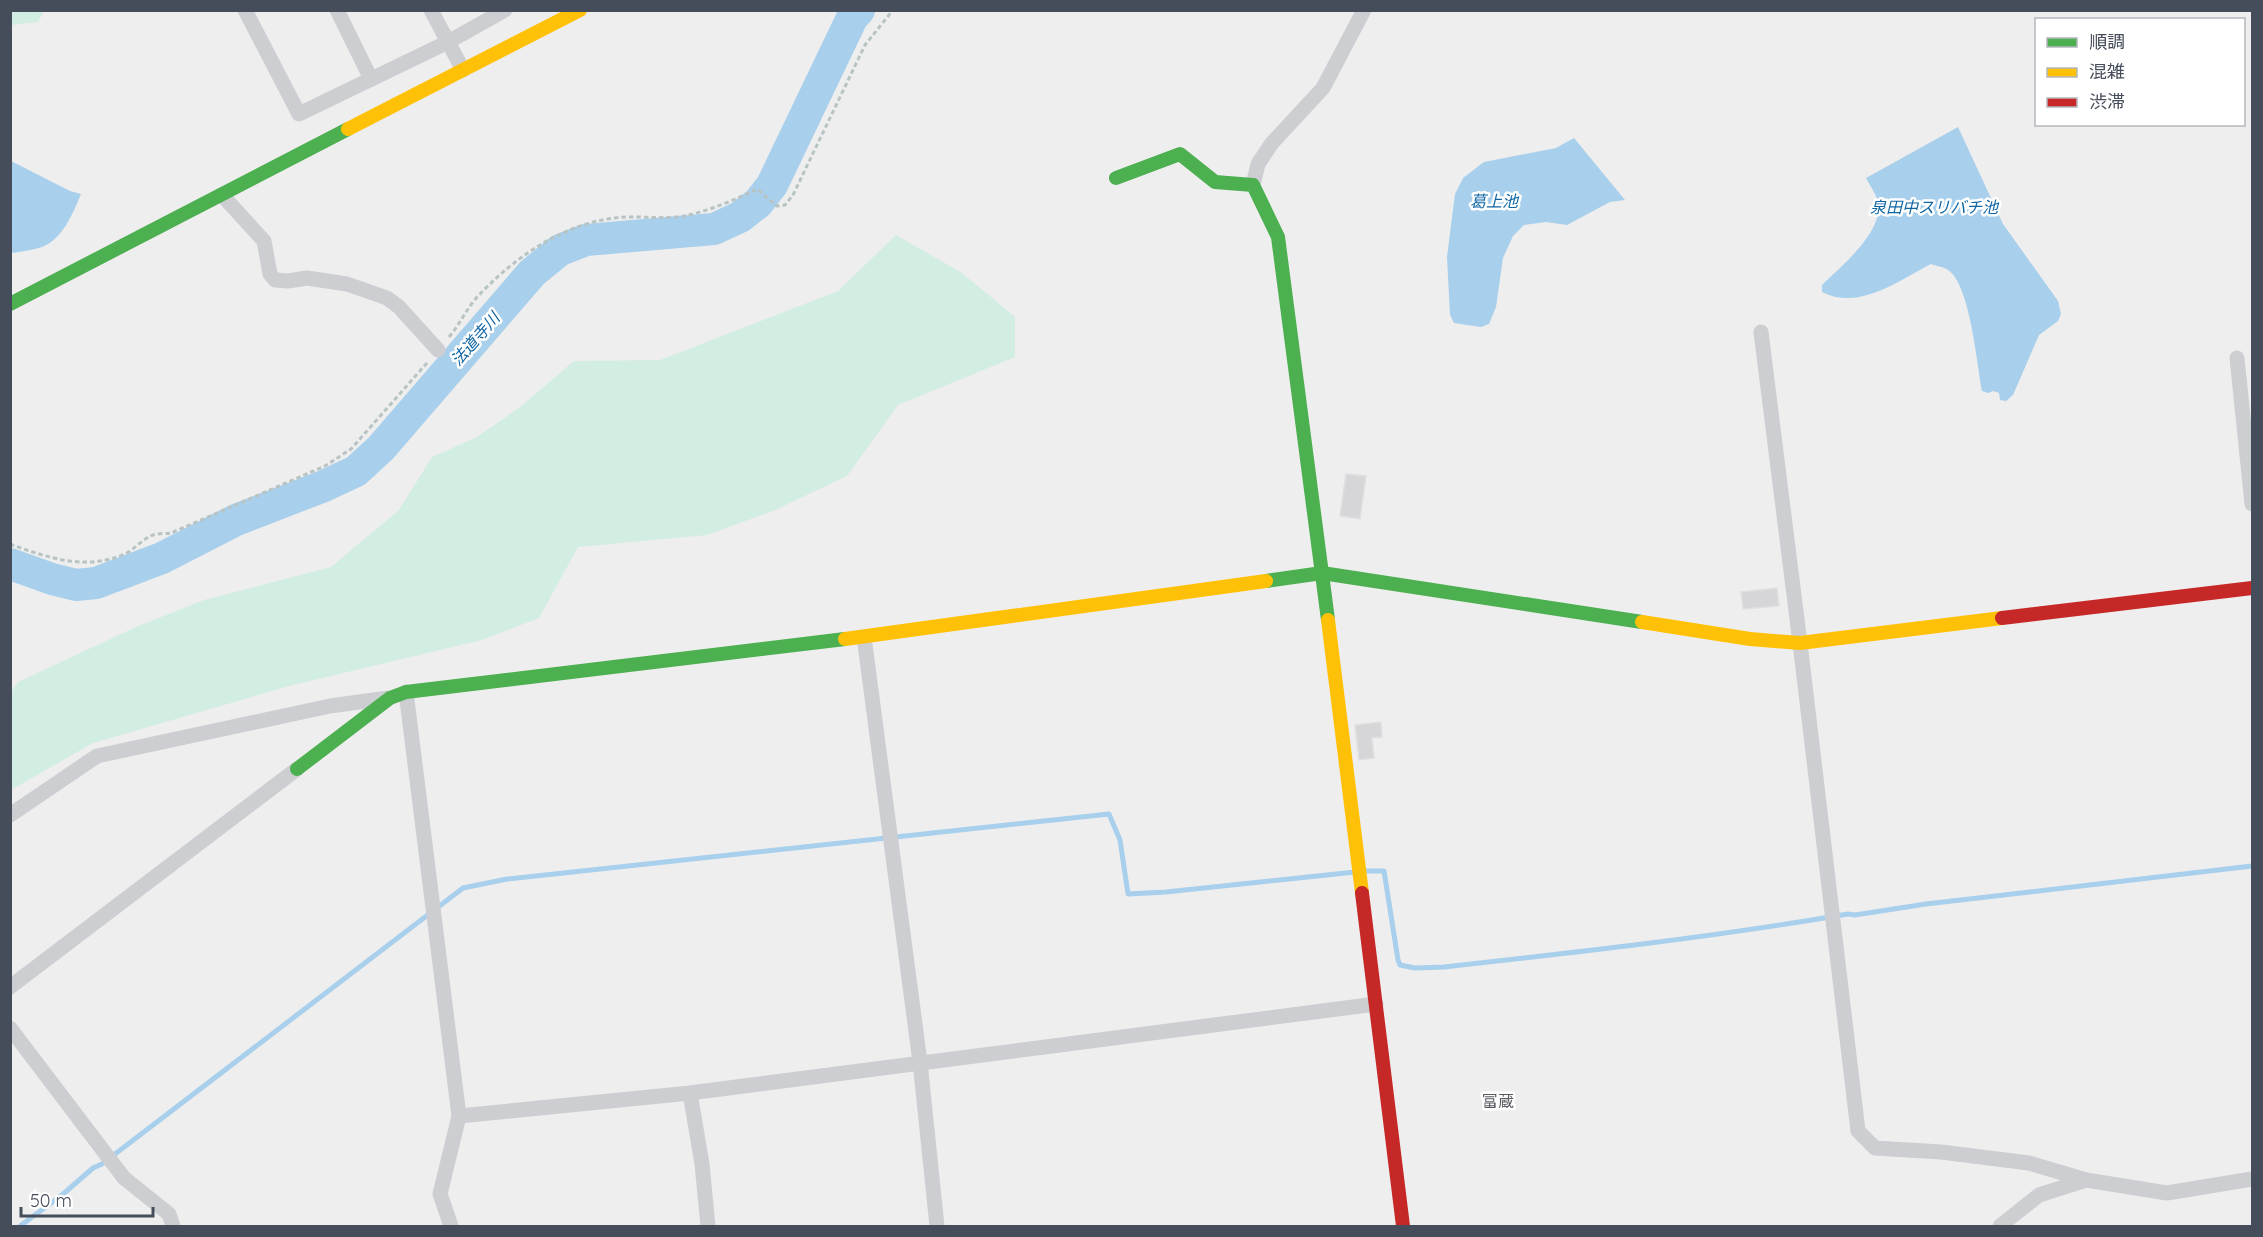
<svg xmlns="http://www.w3.org/2000/svg" width="2263" height="1237" font-family="Quicksand,'Noto Sans JP',sans-serif">
  <style>
    .green { fill: #d2ede2 }
    .water { fill: #a8cfeb }
    .lines { fill: none; stroke-linecap: round; stroke-linejoin: round }
    .stream { stroke: #a8cfeb; stroke-width: 5 }
    .river { stroke: #a8cfeb; stroke-width: 32 }
    .building { fill: #d6d6d9; stroke: #e0dfe1; stroke-width: 1.5 }
    .path { stroke: #b8c4c3; stroke-width: 3; stroke-dasharray: 4.5 3; stroke-linecap: butt }
    .street { stroke: #ccced1; stroke-width: 15 }
    .fast { stroke: #4caf50; stroke-width: 14 }
    .slow { stroke: #ffc107; stroke-width: 14 }
    .jam { stroke: #c62828; stroke-width: 14 }
    .labels { text-anchor: middle; dominant-baseline: central; stroke-width: 5; stroke-linejoin: round; paint-order: stroke }
    .water-label { font-size: 16px; font-style: italic; fill: #0f66a4; stroke: #fff }
    .neighbourhood-label { font-size: 16px; fill: #5a5c62; stroke: #fff }
  </style>
  <rect width="100%" height="100%" fill="#efeeee"/>
  <!-- green -->
  <g class="green">
    <path d="M11,10H44V11L38,22L11,25Z"/>
    <path d="M896,235L962,273L1015,317V357L898,405L847,476L773,511L707,535L578,547L539,618L482,640L293,685L93,743L11,790V692L18,682L136,627L204,600L331,567L399,510L432,457L477,437L520,407L574,361L660,360L838,291Z"/>
  </g>
  <!-- water -->
  <g class="water">
    <path d="M1958,127L2003,224L2058,301L2061,314L2058,321L2039,335L2013,395L2006,401L2000,400L1999,393L1993,391L1988,393L1982,391C1977,365 1970,284 1948,270C1944,267 1936,266 1931,264C1898,281 1859,311 1822,292V285C1841,266 1883,233 1878,203C1877,195 1870,186 1866,178Z"/>
    <path d="M1574,138L1625,200L1610,202L1567,225L1546,222L1524,225L1513,236L1503,258L1496,307L1489,324L1481,327L1454,323L1450,315L1447,257L1455,194L1463,178L1484,162L1556,148Z"/>
    <path d="M11,161L70,191L81,194C73,213 63,239 42,247C33,250 22,251 13,253L10,248Z"/>
  </g>
  <g class="lines">
    <!-- stream -->
    <g class="stream">
      <path d="M1364,871H1384L1398,960L1400,965L1415,968L1444,967C1579,952 1714,937 1848,914L1855,915L1926,904L2252,866"/>
      <path d="M20,1226L62,1195L93,1168L102,1164L463,888L507,879L1109,814L1120,840L1128,894L1166,892L1355,872"/>
    </g>
    <!-- river -->
    <path class="river" d="M10,564L52,579L76,585L96,583L162,558L236,520L324,486L356,471L381,448L532,273L560,250L586,240L714,229L740,217L758,203L772,185L852,18L859,10"/>
  </g>
  <!-- building -->
  <g class="building">
    <path d="M1346,474L1366,476L1360,519L1340,516Z"/>
    <path d="M1777,588L1779,606L1743,609L1741,592Z"/>
    <path d="M1381,722L1382,737L1372,738L1374,758L1359,760L1355,725Z"/>
  </g>
  <g class="lines">
    <!-- path -->
    <g class="path">
      <path d="M449,337C460,324 467,308 478,296C514,258 562,224 615,218C638,215 662,220 684,216C709,211 734,200 757,189L777,206L785,205L793,195L865,45L893,10"/>
      <path d="M10,544C48,558 86,571 125,554C135,549 142,539 153,535C158,533 166,534 171,533L325,466L351,449L427,363"/>
    </g>
    <!-- street -->
    <g class="street">
      <path d="M245,10L299,114L448,42L505,10"/>
      <path d="M337,10L371,79"/>
      <path d="M431,10L463,70"/>
      <path d="M1253,185L1258,164L1272,143L1323,88L1364,10"/>
      <path d="M222,195L264,241L270,274L275,280L288,281L307,278L347,284L387,298L399,307L438,350"/>
      <path d="M1761,332L1800,643L1858,1131L1875,1148L1941,1152L2029,1163L2086,1180"/>
      <path d="M2237,358L2252,504"/>
      <path d="M864,637L920,1062L937,1226"/>
      <path d="M406,692L459,1116L440,1194L451,1226"/>
      <path d="M10,815L97,756L330,706L388,698"/>
      <path d="M10,987L297,769"/>
      <path d="M10,1028L124,1178L169,1214L173,1226"/>
      <path d="M690,1093L702,1164L708,1226"/>
      <path d="M459,1116L690,1093L1376,1004"/>
      <path d="M2000,1226L2039,1195L2086,1180L2167,1193L2252,1179"/>
    </g>
    <!-- fast -->
    <g class="fast">
      <path d="M1116,178L1180,154L1215,182L1253,185L1278,237L1328,620"/>
      <path d="M10,304L348,129"/>
      <path d="M1266,581L1322,573L1642,622"/>
      <path d="M297,769L390,698L406,692L845,639"/>
    </g>
    <!-- slow -->
    <g class="slow">
      <path d="M348,129L580,10"/>
      <path d="M1328,620L1362,893"/>
      <path d="M1642,622L1750,639L1800,643L2002,618"/>
      <path d="M845,639L1266,581"/>
    </g>
    <!-- jam -->
    <g class="jam">
      <path d="M2002,618L2252,588"/>
      <path d="M1362,893L1403,1226"/>
    </g>
  </g>
  <g class="labels">
    <!-- water labels -->
    <g class="water-label">
      <text x="1494" y="201">葛上池</text>
      <text x="1934" y="207">泉田中スリバチ池</text>
      <text transform="translate(475 339) rotate(-49)">法道寺川</text>
    </g>
    <!-- neighbourhood labels -->
    <g class="neighbourhood-label">
      <text x="1498" y="1101">富蔵</text>
    </g>
  </g>
  <!-- border -->
  <rect width="2263" height="1237" fill="none" stroke="#454c5a" stroke-width="24"/>
  <!-- legend -->
  <rect x="2035" y="18" width="210" height="108" fill="#ffffff" stroke="#b5b7bd" stroke-width="1.5"/>
  <rect x="2047" y="38" width="30" height="9" fill="#4caf50" stroke="#b5b7bd" stroke-width="1.5"/>
  <text x="2089" y="48" font-size="18" fill="#454c5a">順調</text>
  <rect x="2047" y="68" width="30" height="9" fill="#ffc107" stroke="#b5b7bd" stroke-width="1.5"/>
  <text x="2089" y="78" font-size="18" fill="#454c5a">混雑</text>
  <rect x="2047" y="98" width="30" height="9" fill="#c62828" stroke="#b5b7bd" stroke-width="1.5"/>
  <text x="2089" y="108" font-size="18" fill="#454c5a">渋滞</text>
  <!-- scale -->
  <path d="M21 1207v9h132v-9" fill="none" stroke="#454c5a" stroke-width="3"/>
  <text x="30" y="1207" font-size="18" fill="#454c5a" stroke="#ffffff" stroke-width="4.5" paint-order="stroke">50 m</text>
</svg>
